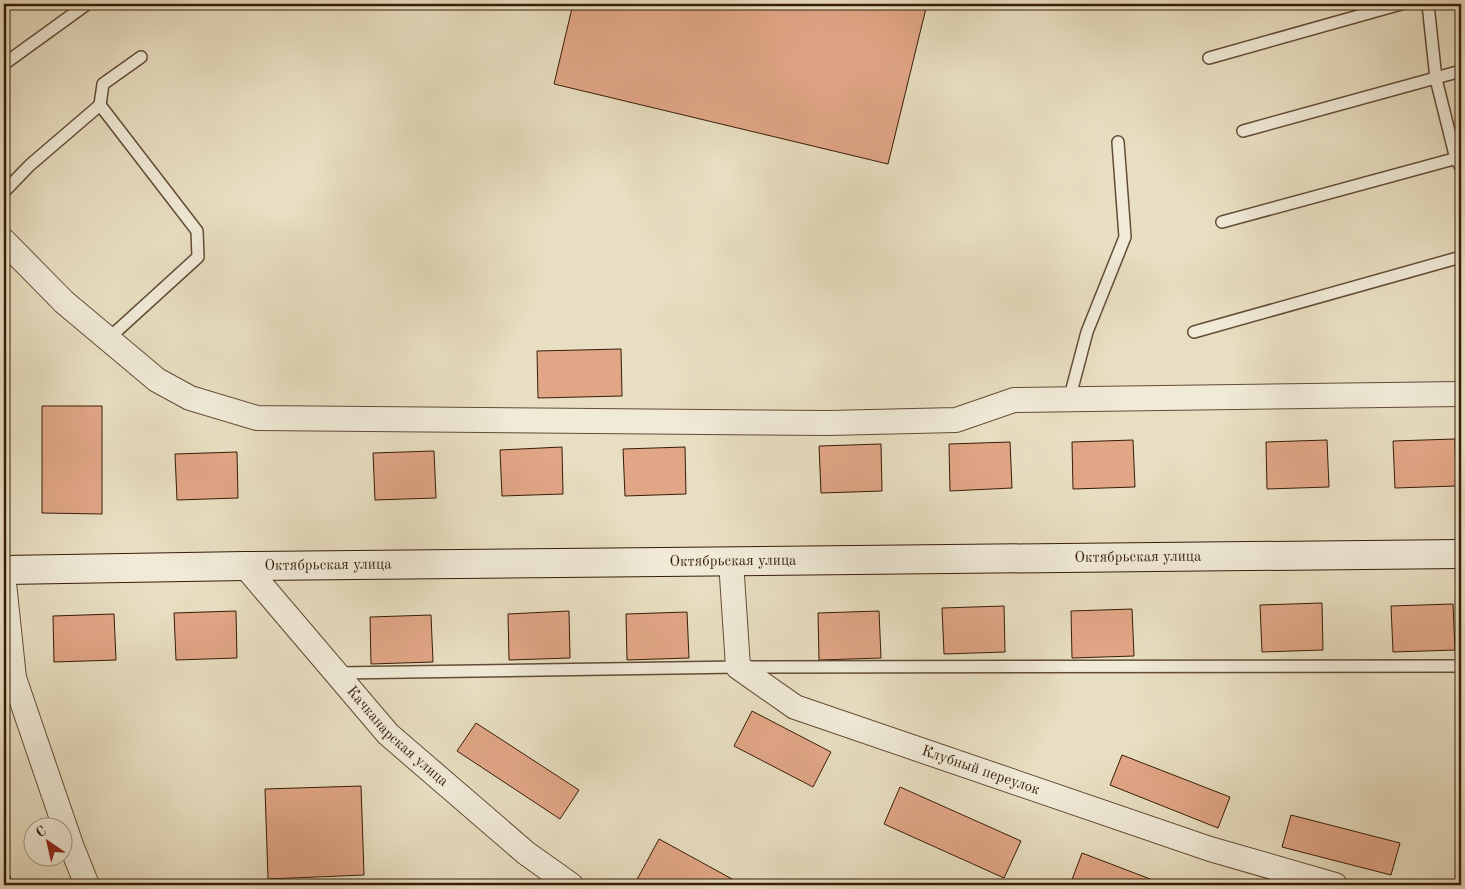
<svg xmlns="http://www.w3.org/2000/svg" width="1465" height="889" font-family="'Old Standard TT',serif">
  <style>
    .building { fill: #e1a686; stroke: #371c07 }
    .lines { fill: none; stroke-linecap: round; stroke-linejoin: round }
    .lane-casing { stroke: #634c36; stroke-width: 14 }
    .street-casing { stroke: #634c36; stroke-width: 26 }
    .secondary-casing { stroke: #371c07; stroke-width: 30 }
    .lane { stroke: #f0ead7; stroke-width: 11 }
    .street { stroke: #f0ead7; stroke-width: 24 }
    .secondary { stroke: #f0ead7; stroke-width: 28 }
    .labels { text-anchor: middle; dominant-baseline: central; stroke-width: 4; stroke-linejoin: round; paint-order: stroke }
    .street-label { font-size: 15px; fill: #371c07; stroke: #f0ead7 }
  </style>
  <rect width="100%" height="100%" fill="#e8dec1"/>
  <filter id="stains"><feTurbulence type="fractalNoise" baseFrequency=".004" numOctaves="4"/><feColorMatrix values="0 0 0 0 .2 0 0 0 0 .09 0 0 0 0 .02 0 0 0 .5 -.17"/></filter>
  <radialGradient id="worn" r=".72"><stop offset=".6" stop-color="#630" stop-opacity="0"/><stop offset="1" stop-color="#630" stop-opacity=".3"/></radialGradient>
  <!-- building -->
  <g class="building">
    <path d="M573,4H927L888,164L554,84Z"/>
    <path d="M621,349L622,396L538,398L537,351Z"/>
    <path d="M42,406H102V514L42,513Z"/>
    <path d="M1455,439L1456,486L1395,488L1393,441Z"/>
    <path d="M1133,440L1135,487L1073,489L1072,442Z"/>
    <path d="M1327,440L1329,487L1267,489L1266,442Z"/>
    <path d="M1010,442L1012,488L950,491L949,444Z"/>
    <path d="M881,444L882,491L821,493L819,446Z"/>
    <path d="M562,447L563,494L502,496L500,450Z"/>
    <path d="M685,447L686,494L625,496L623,449Z"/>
    <path d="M434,451L436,498L375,500L373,453Z"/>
    <path d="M237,452L238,498L177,500L175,454Z"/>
    <path d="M1322,603L1323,650L1262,652L1260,605Z"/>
    <path d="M1453,604L1455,650L1393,652L1391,606Z"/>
    <path d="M1004,606L1005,652L944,654L942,608Z"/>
    <path d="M1132,609L1134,656L1072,658L1071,611Z"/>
    <path d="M236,611L237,658L176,660L174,613Z"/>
    <path d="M569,611L570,658L509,660L508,614Z"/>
    <path d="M879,611L881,658L819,660L818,613Z"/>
    <path d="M687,612L689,658L627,660L626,614Z"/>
    <path d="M114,614L116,660L54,662L53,616Z"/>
    <path d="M431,615L433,662L371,664L370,617Z"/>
    <path d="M752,711L831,752L813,787L734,746Z"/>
    <path d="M476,723L579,790L560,819L457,751Z"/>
    <path d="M1122,755L1230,797L1218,828L1110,785Z"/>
    <path d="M361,786L364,875L268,879L265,789Z"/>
    <path d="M900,787L1021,841L1004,878L884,824Z"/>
    <path d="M1291,815L1400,843L1391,875L1282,847Z"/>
    <path d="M659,839L743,885H634Z"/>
    <path d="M1082,853L1166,885H1070Z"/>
    <path d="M4,859L13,885H4Z"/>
  </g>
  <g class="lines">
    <!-- lane casing -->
    <g class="lane-casing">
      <g id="lane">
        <path d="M1428,4L1436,79L1456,159L1461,167"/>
        <path d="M1209,58L1401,4"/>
        <path d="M4,64L87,4"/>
        <path d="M100,105L103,84L141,57"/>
        <path d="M1243,131L1461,71"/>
        <path d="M4,192L30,165L100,105L197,231L198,257L108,339"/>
        <path d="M1222,222L1461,157"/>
        <path d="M1194,332L1461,257"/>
        <path d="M1069,400L1087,332L1125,237L1118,142"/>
        <path d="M338,673L738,667L1461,666"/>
      </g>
    </g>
    <!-- street casing -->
    <g class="street-casing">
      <g id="street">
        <path d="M4,241L64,302L157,380L190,398L257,418L828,423L956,420L1014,400L1461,394"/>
        <path id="s1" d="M731,561L738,667L795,707L1210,849L1335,885"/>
        <path id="s2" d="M245,566L388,734L526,853L571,885"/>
        <path d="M4,583L14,678L71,845L87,885"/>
      </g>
    </g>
    <!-- secondary casing -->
    <g class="secondary-casing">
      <g id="secondary">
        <path id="s3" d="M4,570L245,566L1461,554"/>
      </g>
    </g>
    <!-- lane -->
    <use href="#lane" class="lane"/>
    <!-- street -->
    <use href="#street" class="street"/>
    <!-- secondary -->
    <use href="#secondary" class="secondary"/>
  </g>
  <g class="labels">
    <!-- street labels -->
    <g class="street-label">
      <text stroke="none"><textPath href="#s3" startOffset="1134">Октябрьская улица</textPath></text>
      <text stroke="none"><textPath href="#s3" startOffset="729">Октябрьская улица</textPath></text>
      <text stroke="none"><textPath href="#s3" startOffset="324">Октябрьская улица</textPath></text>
      <text stroke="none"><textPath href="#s2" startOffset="229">Качканарская улица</textPath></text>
      <text stroke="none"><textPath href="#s1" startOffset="372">Клубный переулок</textPath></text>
    </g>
  </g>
  <!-- margin -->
  <rect width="1465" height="889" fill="none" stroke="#e8dec1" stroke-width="20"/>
  <rect x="5" y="5" width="1455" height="879" fill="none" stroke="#371c07" stroke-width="2.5"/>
  <rect x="10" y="10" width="1445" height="869" fill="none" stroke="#371c07"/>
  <!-- north arrow -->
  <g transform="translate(48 842) rotate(326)"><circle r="24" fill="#f0ead7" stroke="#a69884"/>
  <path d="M0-4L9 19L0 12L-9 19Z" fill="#8f2418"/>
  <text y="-8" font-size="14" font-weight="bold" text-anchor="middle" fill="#371c07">С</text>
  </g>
  <rect width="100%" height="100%" filter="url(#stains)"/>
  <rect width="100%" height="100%" fill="url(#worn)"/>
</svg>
